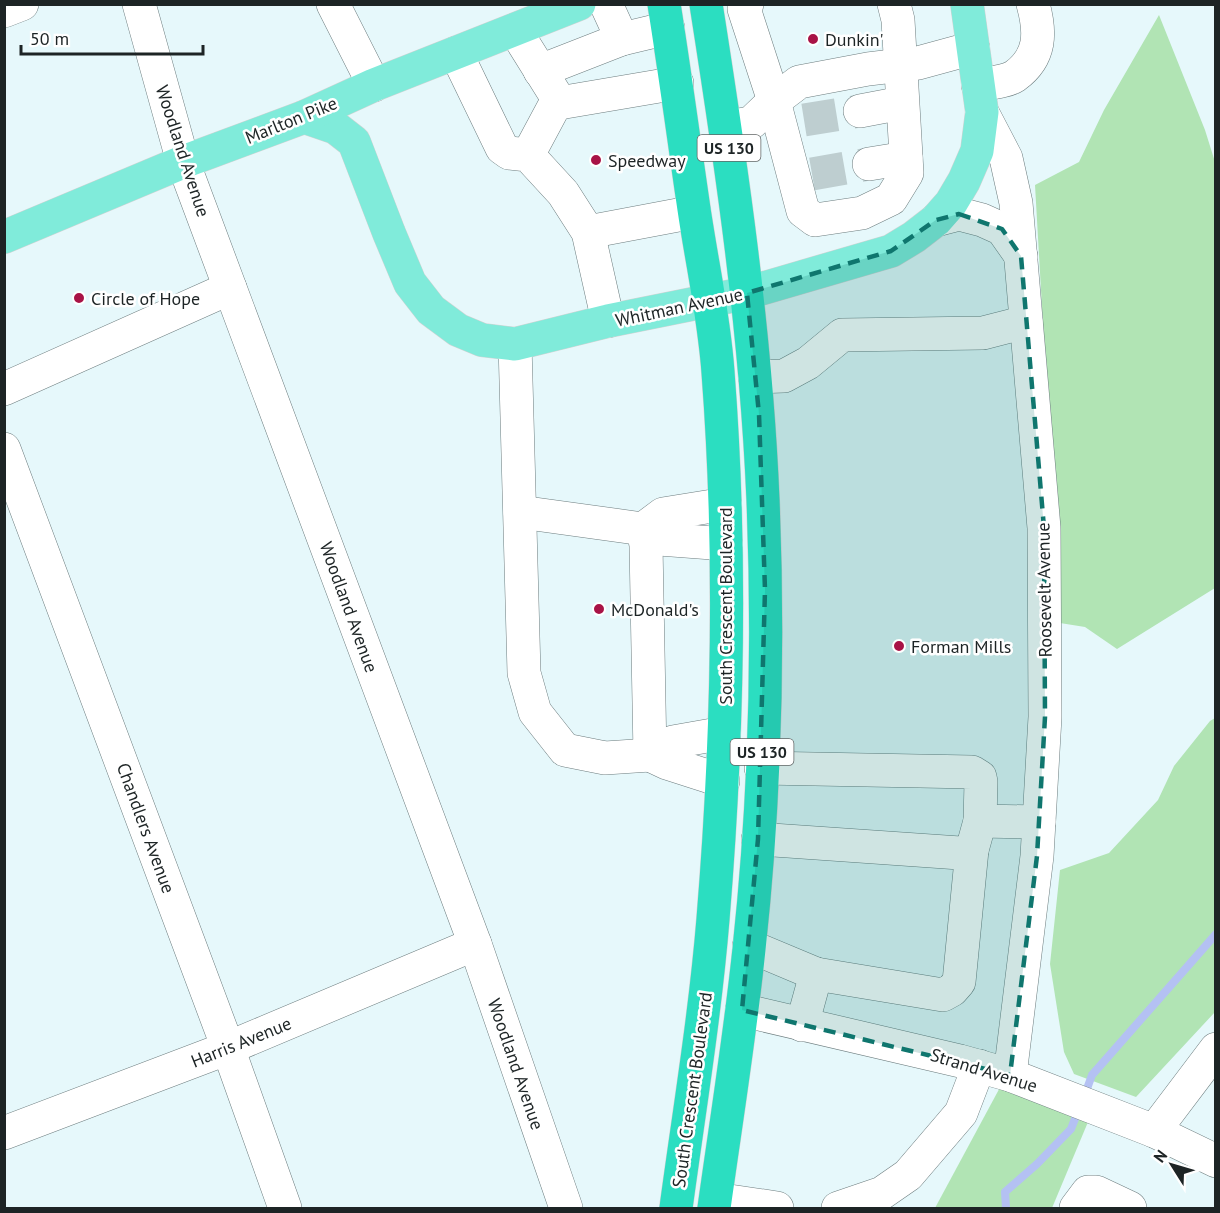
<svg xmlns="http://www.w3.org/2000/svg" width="1220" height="1213" font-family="'PT Sans',sans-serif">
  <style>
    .green { fill: #b1e4b4 }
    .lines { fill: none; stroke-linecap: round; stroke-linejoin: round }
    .stream { stroke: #b4c1f3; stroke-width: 8 }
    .minor-tunnel { stroke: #beced0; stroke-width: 33; stroke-dasharray: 33 16; stroke-linecap: butt }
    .minor-casing { stroke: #6d7d7f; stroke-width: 34 }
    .major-casing { stroke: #d2d3d3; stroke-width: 34 }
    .highway-casing { stroke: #d2d3d3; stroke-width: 34 }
    .minor { stroke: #fff; stroke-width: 33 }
    .major { stroke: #80ebda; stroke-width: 33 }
    .highway { stroke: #2bdec1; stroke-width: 33 }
    .marked { fill: #0f766e; fill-opacity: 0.2; stroke: #0f766e; stroke-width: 4.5; stroke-dasharray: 12 8; stroke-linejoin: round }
    .poi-dot { fill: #a81346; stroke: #fff; stroke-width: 2 }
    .labels { text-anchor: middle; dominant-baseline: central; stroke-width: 5; stroke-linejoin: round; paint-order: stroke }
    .shield { fill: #fff; stroke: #616666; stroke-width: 1.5 }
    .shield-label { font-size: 16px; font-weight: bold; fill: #1d2425 }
    .poi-label { font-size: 18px; fill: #1d2425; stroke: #fff; text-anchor: start }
    .street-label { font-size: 18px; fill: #1d2425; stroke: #fff }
  </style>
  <rect width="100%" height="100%" fill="#e6f8fb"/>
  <!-- green -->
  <g class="green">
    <path d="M1159,15L1205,130L1215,162V588L1117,649L1085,627L1060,623L1035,185L1079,162L1104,110Z"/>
    <path d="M1215,718V1012L1136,1097L1074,1074L1064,1052L1050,964L1060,870L1109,853L1158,800L1174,766L1210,721Z"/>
    <path d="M1004,1080L1088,1122L1052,1208H935Z"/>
  </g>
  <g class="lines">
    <!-- stream -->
    <g class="stream">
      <path d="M1084,1097L1092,1075L1216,934"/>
      <path d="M1006,1208L1005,1192L1037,1164L1071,1129L1078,1111"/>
    </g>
    <!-- minor-tunnel -->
    <g class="minor-tunnel">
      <path d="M804,120L860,111"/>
      <path d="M812,174L869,164"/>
    </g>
    <!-- minor casing -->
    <g class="minor-casing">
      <g id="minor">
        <path d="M139,4L183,162L475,944L566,1208"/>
        <path d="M333,4L374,85"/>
        <path d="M606,4L622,39"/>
        <path d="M747,4L744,9L774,101L803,211L815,220L862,213L891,199L907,173L898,20L894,4"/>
        <path d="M4,11L22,4"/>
        <path d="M515,30L558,99L565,102L677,83"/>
        <path d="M456,53L502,148L509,153L528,155L563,193L588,232L608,321"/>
        <path d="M540,71L622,39L668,28"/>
        <path d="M978,85C989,83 1006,82 1015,76C1041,57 1041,33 1033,4"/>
        <path d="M860,111L902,103"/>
        <path d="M982,112L1006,158L1016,203L1044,528L1045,717L1037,856L1010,1075"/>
        <path d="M726,127L751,123L774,101L799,82L868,69L918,63L973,48"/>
        <path d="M528,155L558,99"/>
        <path d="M869,164L906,158"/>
        <path d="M936,220L959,214L982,220L1002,229L1021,256"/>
        <path d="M588,232L694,212"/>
        <path d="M515,344L524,673L535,712L565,750L605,758L650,755L673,742L724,733"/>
        <path d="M755,377L784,376L808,363L842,335L983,333L1026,322"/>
        <path d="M4,389L230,288"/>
        <path d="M4,449L228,1048L285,1208"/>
        <path d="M520,512L643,529L659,539L726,544"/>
        <path d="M643,529L646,545L650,755"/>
        <path d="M643,529L663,514L725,504"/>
        <path d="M650,755L667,763L723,781"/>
        <path d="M980,821L1039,822"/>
        <path d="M758,839L960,853L972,850L980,821L981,782L980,777L972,772L761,768"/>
        <path d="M749,946L816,974"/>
        <path d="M742,1010L960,1061L1010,1075L1154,1131L1216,1161"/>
        <path d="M802,1025L816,974L943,995L952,990L959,982L972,850"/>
        <path d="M1154,1131L1216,1049"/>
        <path d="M4,1133L228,1048L475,944"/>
        <path d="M716,1199L777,1208"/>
        <path d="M838,1208L882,1193L908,1175L961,1113L979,1066"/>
        <path d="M1076,1208L1088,1192H1096L1130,1208"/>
      </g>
    </g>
    <!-- major casing -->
    <g class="major-casing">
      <g id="major">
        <path d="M304,117L336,128L354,142L389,233L410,283L431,310L458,330L482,340L515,344L608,321L747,293L891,251L914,237L936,220L951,203L964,181L977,151L982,112L967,4"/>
        <path d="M4,237L183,162L304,117L374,85L579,4"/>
      </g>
    </g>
    <!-- highway casing -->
    <g class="highway-casing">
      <g id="highway">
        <path d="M664,4C675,73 684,141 694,209C702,264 714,316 718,372C732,554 728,737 713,919C705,1016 689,1112 676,1208"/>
        <path d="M706,4C732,169 756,333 763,500C769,649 765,801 749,949C740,1036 726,1122 714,1208"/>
      </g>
    </g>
    <!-- minor -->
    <use href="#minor" class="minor"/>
    <!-- major -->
    <use href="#major" class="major"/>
    <!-- highway -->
    <use href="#highway" class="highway"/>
  </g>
  <!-- marked area -->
  <path class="marked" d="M959,214L1002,229L1021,256L1044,528L1045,717L1037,856L1010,1075L742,1010L758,839L765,590L759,414L747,293L891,251L936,220Z"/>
  <!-- markers -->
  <g class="poi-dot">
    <circle cx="813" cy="39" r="6"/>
    <circle cx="596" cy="160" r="6"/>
    <circle cx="79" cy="298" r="6"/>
    <circle cx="599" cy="609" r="6"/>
    <circle cx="899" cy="646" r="6"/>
  </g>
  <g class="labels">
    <!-- shield labels -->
    <g class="shield">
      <rect x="697.5" y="135" width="63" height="26" rx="4.5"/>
      <rect x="730.5" y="739" width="63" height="26" rx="4.5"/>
    </g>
    <g class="shield-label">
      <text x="729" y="148">US 130</text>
      <text x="762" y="752">US 130</text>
    </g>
    <!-- poi labels -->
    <g class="poi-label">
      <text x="825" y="39">Dunkin'</text>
      <text x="608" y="160">Speedway</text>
      <text x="91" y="298">Circle of Hope</text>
      <text x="611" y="609">McDonald's</text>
      <text x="911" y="646">Forman Mills</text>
    </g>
    <!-- street labels -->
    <g class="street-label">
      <text transform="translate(291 120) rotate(-22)">Marlton Pike</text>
      <text transform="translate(183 151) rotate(72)">Woodland Avenue</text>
      <text transform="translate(679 307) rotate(-12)">Whitman Avenue</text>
      <text transform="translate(1044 590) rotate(-91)">Roosevelt Avenue</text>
      <text transform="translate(725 606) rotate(-90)">South Crescent Boulevard</text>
      <text transform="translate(349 607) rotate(70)">Woodland Avenue</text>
      <text transform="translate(146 828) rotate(70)">Chandlers Avenue</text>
      <text transform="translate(241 1042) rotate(-22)">Harris Avenue</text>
      <text transform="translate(516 1064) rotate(71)">Woodland Avenue</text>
      <text transform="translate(984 1070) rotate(17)">Strand Avenue</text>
      <text transform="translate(692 1090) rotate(-82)">South Crescent Boulevard</text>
    </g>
  </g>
  <!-- border -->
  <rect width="1220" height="1213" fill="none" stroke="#1d2425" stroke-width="12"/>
  <!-- north arrow -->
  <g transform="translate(1172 1165) rotate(307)" stroke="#ffffff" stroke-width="4.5" paint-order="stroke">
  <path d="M0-4.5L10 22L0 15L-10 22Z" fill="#1d2425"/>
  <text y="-9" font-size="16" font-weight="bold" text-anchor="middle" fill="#1d2425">N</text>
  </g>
  <!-- scale -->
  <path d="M21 45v9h182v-9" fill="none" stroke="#1d2425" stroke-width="3"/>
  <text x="30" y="45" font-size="18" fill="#1d2425" stroke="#ffffff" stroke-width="4.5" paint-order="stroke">50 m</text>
</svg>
